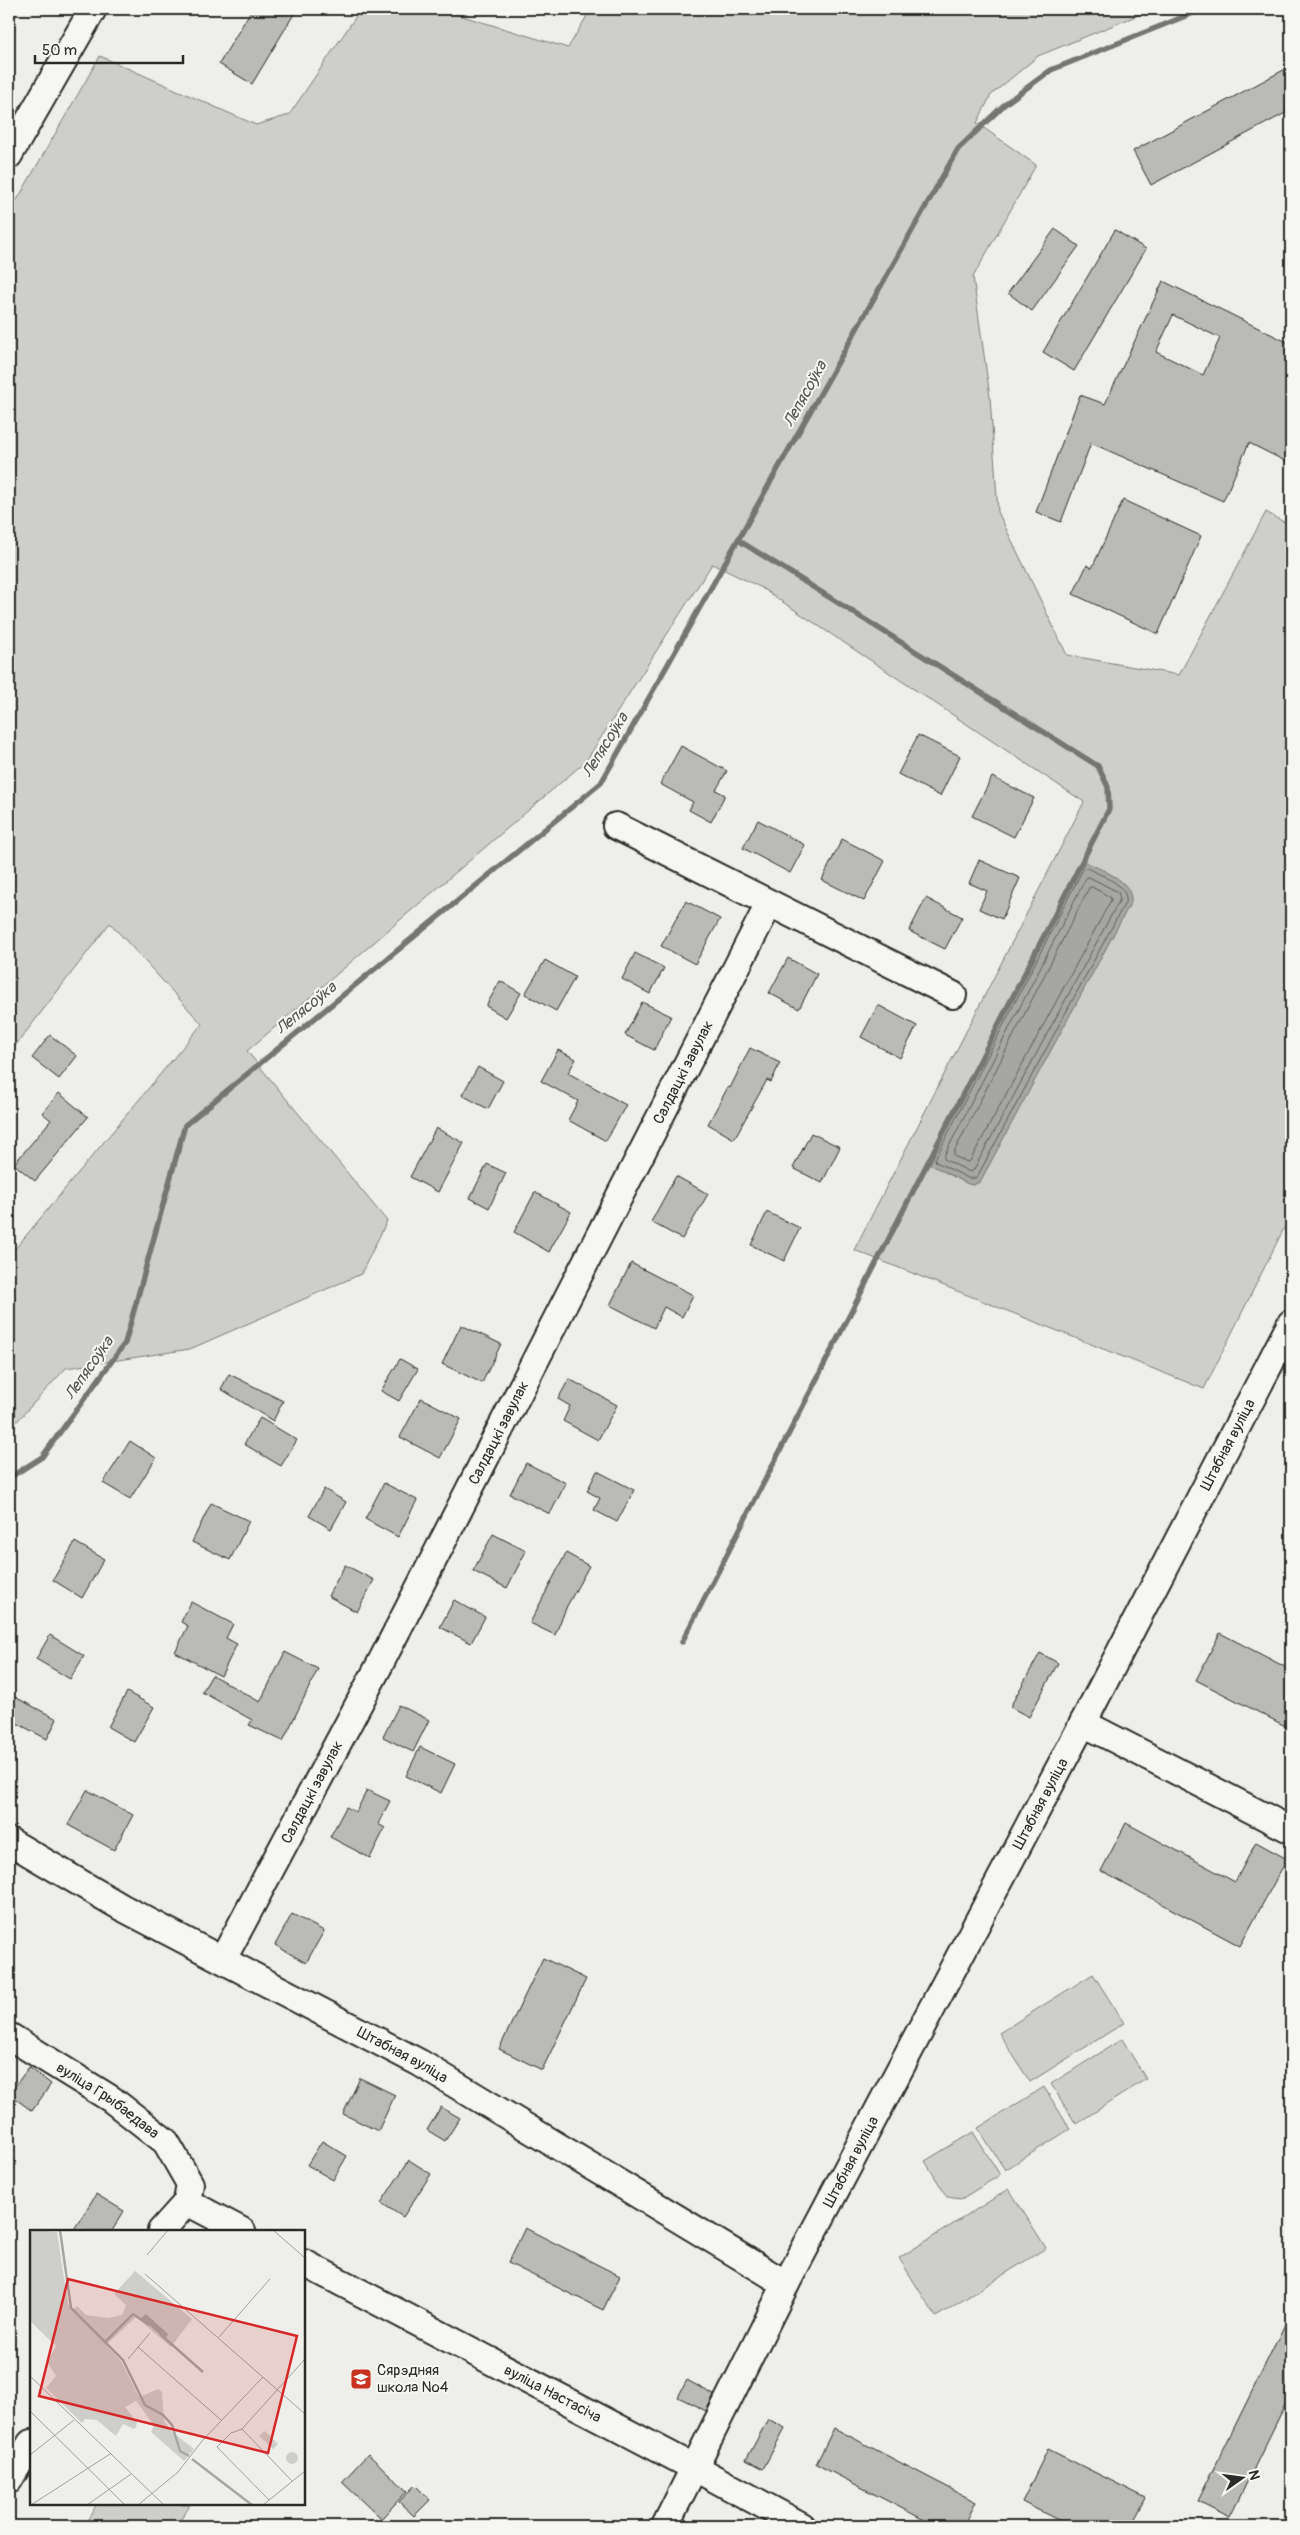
<svg xmlns="http://www.w3.org/2000/svg" width="1300" height="2535" font-family="Pangolin,sans-serif">
  <style>
    .green { fill: #cececa; stroke: #7c7c7a }
    .water { fill: #a6a6a3; stroke: #757573 }
    .lines { fill: none; stroke-linecap: round; stroke-linejoin: round }
    .shore { stroke: #5c5c5b; stroke-width: 1 }
    .stream { stroke: #757573; stroke-width: 5.5 }
    .building { fill: #babab7; stroke: #2b2b2b; fill-rule: evenodd }
    .minor-casing { stroke: #2b2b2b; stroke-width: 30 }
    .minor { stroke: #f6f6f2; stroke-width: 26 }
    .labels { text-anchor: middle; dominant-baseline: central; stroke-width: 4; stroke-linejoin: round; paint-order: stroke }
    .street-label { font-size: 15px; fill: #2b2b2b; stroke: #f6f6f2 }
    .poi-label { font-size: 15px; fill: #2b2b2b; stroke: #f6f6f2; text-anchor: start }
    .water-label { font-size: 16px; font-style: italic; fill: #565655; stroke: #f6f6f2 }
    .inset-river { fill: none; stroke: #a6a6a3; stroke-width: 2.5 }
    .inset-road { fill: none; stroke: #a0a09e; stroke-width: 1 }
    .view { fill: #d62828; fill-opacity: 0.15; stroke: #d62828; stroke-width: 2.5 }
    .inset-edge { fill: none; stroke: #2b2b2b; stroke-width: 2.5 }
  </style>
  <rect width="100%" height="100%" fill="#eeeeea"/>
  <filter id="ink" filterUnits="userSpaceOnUse"><feTurbulence type="fractalNoise" baseFrequency=".02" numOctaves="2"/><feDisplacementMap in="SourceGraphic" scale="10" xChannelSelector="R" yChannelSelector="G"/><feConvolveMatrix kernelMatrix="1 2 1 2 8 2 1 2 1" color-interpolation-filters="sRGB"/></filter>
  <g filter="url(#ink)">
    <!-- green -->
    <g class="green">
      <path d="M361,9H439L568,48L591,9H1153L1038,56L991,95L977,123L1036,165L973,277L990,397L998,512L1067,655L1179,675L1266,512L1291,526V1214L1204,1389L854,1250L1084,802L760,587L712,564L586,761L247,1051L387,1221L361,1274L190,1349L66,1368L9,1430V1256L202,1024L110,923L9,1054V214L100,56L256,125L289,115Z"/>
      <path d="M1093,1974L1124,2023L1030,2082L999,2033Z"/>
      <path d="M1122,2039L1146,2079L1076,2124L1051,2084Z"/>
      <path d="M1044,2087L1070,2129L1005,2170L978,2128Z"/>
      <path d="M973,2132L1000,2175L961,2199L947,2197L925,2161Z"/>
      <path d="M1009,2189L1046,2248L936,2317L899,2258Z"/>
      <path d="M97,2504H190L177,2526H84Z"/>
    </g>
    <!-- water -->
    <path class="water" d="M1082,860C1100,870 1133,879 1131,902L980,1182L973,1185L968,1184L927,1163Z"/>
    <g class="lines">
      <!-- shore -->
      <g class="shore">
        <path d="M1087,868C1100,875 1128,884 1126,901L977,1177L970,1179L936,1162L935,1159L1083,869Z"/>
        <path d="M1089,877L1118,892L1120,899L973,1171L970,1172L944,1159V1156L1086,878Z"/>
        <path d="M1092,887L1110,897L1111,900L970,1161L967,1162L954,1156V1152L1089,888Z"/>
      </g>
      <!-- stream -->
      <g class="stream">
        <path d="M9,1478L42,1457L125,1343L185,1125L601,783L958,149L1006,103L1051,70L1203,9"/>
        <path d="M682,1642L1109,809L1108,787L1098,766L738,540"/>
      </g>
    </g>
    <!-- building -->
    <g class="building">
      <path d="M252,9H297L252,84L219,64Z"/>
      <path d="M1291,66V110L1151,185L1133,151Z"/>
      <path d="M1055,229L1079,246L1032,311L1008,293Z"/>
      <path d="M1115,230L1146,249L1074,371L1043,352Z"/>
      <path d="M1163,281L1291,344V464L1249,443L1223,501L1091,443L1061,522L1036,512L1080,395L1105,404ZM1173,315L1220,338L1203,375L1156,352Z"/>
      <path d="M1123,500L1201,536L1158,634L1073,594L1087,565L1092,568Z"/>
      <path d="M918,735L960,756L940,796L898,774Z"/>
      <path d="M681,746L727,771L716,790L725,795L711,822L689,810L693,802L660,784Z"/>
      <path d="M992,777L1034,798L1014,837L972,816Z"/>
      <path d="M758,820L805,845L790,873L743,848Z"/>
      <path d="M842,839L885,861L864,901L822,880Z"/>
      <path d="M979,860L1020,878L1002,919L979,909L987,891L969,883Z"/>
      <path d="M926,898L962,917L945,949L909,931Z"/>
      <path d="M686,901L720,919L695,964L661,946Z"/>
      <path d="M635,953L664,968L650,994L622,979Z"/>
      <path d="M788,958L817,974L799,1009L769,993Z"/>
      <path d="M545,960L575,977L556,1011L525,994Z"/>
      <path d="M500,981L521,993L506,1018L486,1006Z"/>
      <path d="M642,1002L671,1016L654,1050L625,1035Z"/>
      <path d="M878,1005L917,1026L900,1058L861,1037Z"/>
      <path d="M50,1035L77,1056L59,1079L32,1058Z"/>
      <path d="M750,1048L780,1063L771,1082L767,1080L734,1139L708,1124L728,1087L730,1088Z"/>
      <path d="M558,1050L576,1059L568,1073L626,1105L606,1141L568,1120L578,1101L541,1081Z"/>
      <path d="M478,1067L503,1081L488,1109L462,1095Z"/>
      <path d="M59,1093L88,1117L35,1181L14,1164L51,1120L42,1113Z"/>
      <path d="M436,1128L464,1143L438,1192L410,1177Z"/>
      <path d="M811,1133L840,1147L822,1183L793,1168Z"/>
      <path d="M487,1164L506,1173L489,1208L470,1198Z"/>
      <path d="M676,1176L708,1194L682,1239L651,1222Z"/>
      <path d="M535,1192L571,1212L549,1252L514,1232Z"/>
      <path d="M767,1212L800,1228L784,1261L751,1245Z"/>
      <path d="M631,1263L693,1295L682,1317L664,1307L654,1328L610,1305Z"/>
      <path d="M461,1325L501,1344L482,1383L442,1364Z"/>
      <path d="M400,1359L418,1369L399,1401L381,1391Z"/>
      <path d="M229,1374L283,1401L273,1421L221,1389Z"/>
      <path d="M569,1379L617,1405L598,1440L563,1421L570,1406L558,1399Z"/>
      <path d="M421,1398L461,1419L440,1458L400,1437Z"/>
      <path d="M260,1418L297,1440L281,1466L244,1444Z"/>
      <path d="M130,1441L156,1458L130,1499L103,1483Z"/>
      <path d="M526,1463L566,1483L550,1514L510,1494Z"/>
      <path d="M597,1471L634,1490L617,1522L594,1510L600,1498L587,1491Z"/>
      <path d="M384,1483L417,1500L398,1537L365,1519Z"/>
      <path d="M324,1489L346,1502L331,1529L309,1516Z"/>
      <path d="M211,1503L249,1521L230,1560L192,1542Z"/>
      <path d="M493,1534L526,1551L507,1588L473,1571Z"/>
      <path d="M75,1542L104,1559L82,1598L53,1580Z"/>
      <path d="M566,1553L589,1566L567,1606L555,1635L530,1623Z"/>
      <path d="M345,1565L374,1580L357,1612L328,1596Z"/>
      <path d="M454,1600L485,1617L471,1643L440,1627Z"/>
      <path d="M191,1602L233,1624L226,1638L237,1644L221,1676L175,1652L188,1626L181,1622Z"/>
      <path d="M1220,1633L1291,1670V1729L1196,1680Z"/>
      <path d="M50,1635L84,1656L70,1679L36,1659Z"/>
      <path d="M285,1652L318,1669L283,1741L249,1725L252,1720L202,1692L212,1675L260,1702Z"/>
      <path d="M1040,1653L1058,1663L1029,1717L1010,1707Z"/>
      <path d="M127,1692L154,1707L134,1742L108,1727Z"/>
      <path d="M9,1694L57,1719L47,1739L9,1719Z"/>
      <path d="M399,1705L429,1720L413,1752L383,1737Z"/>
      <path d="M420,1747L455,1764L441,1793L406,1776Z"/>
      <path d="M87,1790L133,1815L114,1850L68,1825Z"/>
      <path d="M367,1790L390,1801L378,1824L385,1828L370,1858L330,1837L346,1807L356,1812Z"/>
      <path d="M1126,1823L1235,1882L1256,1842L1287,1859L1240,1946L1101,1871Z"/>
      <path d="M292,1914L324,1931L306,1963L275,1945Z"/>
      <path d="M543,1958L586,1979L542,2070L499,2049Z"/>
      <path d="M29,2067L51,2084L32,2111L9,2094Z"/>
      <path d="M360,2078L395,2095L378,2131L343,2114Z"/>
      <path d="M441,2107L460,2118L445,2141L427,2130Z"/>
      <path d="M322,2141L347,2156L333,2180L307,2165Z"/>
      <path d="M409,2160L431,2174L403,2217L381,2203Z"/>
      <path d="M96,2194L124,2211L112,2231H73Z"/>
      <path d="M525,2228L620,2276L603,2310L508,2263Z"/>
      <path d="M1291,2312V2393L1230,2517L1198,2501Z"/>
      <path d="M687,2380L714,2395L706,2411L678,2397Z"/>
      <path d="M768,2419L785,2428L763,2469L746,2460Z"/>
      <path d="M834,2428L976,2502L964,2526H936L816,2464Z"/>
      <path d="M1048,2449L1146,2498L1131,2526H1070L1022,2502Z"/>
      <path d="M368,2454L407,2491L381,2519L342,2482Z"/>
      <path d="M415,2485L430,2500L414,2516L399,2502Z"/>
    </g>
    <g class="lines">
      <!-- minor casing -->
      <g class="minor-casing">
        <g id="minor">
          <path d="M9,155L93,9"/>
          <path d="M616,826L953,995"/>
          <path d="M1083,1723L1291,1830"/>
          <path id="s1" d="M9,1841L121,1907L420,2063L786,2284"/>
          <path id="s2" d="M223,1959L380,1664L769,904"/>
          <path id="s3" d="M9,2036L111,2099L166,2142L190,2184L187,2202L161,2231"/>
          <path d="M187,2202L242,2231"/>
          <path id="s4" d="M304,2263L695,2468L802,2526"/>
          <path d="M9,2480L31,2443"/>
          <path id="s5" d="M665,2526L786,2284L1083,1723L1291,1323"/>
        </g>
      </g>
      <!-- minor -->
      <use href="#minor" class="minor"/>
    </g>
  </g>
  <!-- icons -->
  <defs>
    <g id="school-square" transform="scale(1.125)"><rect x="-9" y="-9" width="18" height="18" rx="4" fill="#c8321e" stroke="#f6f6f2"/><path d="M0-5L7-2L0 1L-7-2ZM-4 1L0 2.5L4 1V4Q0 6-4 4Z" fill="#fff"/></g>
  </defs>
  <g fill-rule="evenodd">
    <use href="#school-square" x="361" y="2379"/>
  </g>
  <g class="labels">
    <!-- street labels -->
    <g class="street-label">
      <text stroke="none"><textPath href="#s2" startOffset="999">Салдацкі завулак</textPath></text>
      <text stroke="none"><textPath href="#s2" startOffset="594">Салдацкі завулак</textPath></text>
      <text stroke="none"><textPath href="#s5" startOffset="1219">Штабная вуліца</textPath></text>
      <text stroke="none"><textPath href="#s2" startOffset="189">Салдацкі завулак</textPath></text>
      <text stroke="none"><textPath href="#s5" startOffset="814">Штабная вуліца</textPath></text>
      <text stroke="none"><textPath href="#s1" startOffset="448">Штабная вуліца</textPath></text>
      <text stroke="none"><textPath href="#s3" startOffset="118">вуліца Грыбаедава</textPath></text>
      <text stroke="none"><textPath href="#s5" startOffset="409">Штабная вуліца</textPath></text>
      <text stroke="none"><textPath href="#s4" startOffset="281">вуліца Настасіча</textPath></text>
    </g>
    <!-- poi labels -->
    <g class="poi-label">
      <text x="377" y="2370">Сярэдняя<tspan x="377" dy="17">школа №4</tspan></text>
    </g>
    <!-- water labels -->
    <g class="water-label">
      <text transform="translate(805 394) rotate(-61)">Лепясоўка</text>
      <text transform="translate(605 745) rotate(-58)">Лепясоўка</text>
      <text transform="translate(306 1008) rotate(-39)">Лепясоўка</text>
      <text transform="translate(89 1368) rotate(-55)">Лепясоўка</text>
    </g>
  </g>
  <!-- overview -->
  <g transform="translate(30 2230)">
    <rect width="275" height="275" fill="#eeeeea"/>
    <path d="M0,0L27,2L38,74L42,81L47,76L56,85L78,88L92,85L96,75L84,64L105,41L162,89L141,117L106,87L76,115L91,131L109,167L128,159L132,162L134,191L141,201L164,219L154,231L121,202L124,195L106,171L95,177L107,192L106,197L104,199L93,194L86,206L67,190L55,189L52,193L16,158L26,146L17,132L26,116L0,91ZM235,201L248,214L243,219L229,206ZM256 228a6 6 0 1 1 12 0a6 6 0 1 1-12 0Z" fill="#cececa"/>
    <path d="M116,84L138,104L135,109L111,88Z" fill="#a6a6a3"/>
    <path class="inset-river" d="M30,0L41,78L93,130L115,175L133,185L142,195L150,221L159,226M130,104L173,142M76,111L103,84L119,95M162,229L222,275"/>
    <path class="inset-road" d="M243,0L275,28M117,25L138,0M115,44L275,184M189,107L240,49M108,117L191,190M98,129L120,103M0,146L134,275M0,181L95,275M212,199L275,129M0,225L44,190M239,270L187,217L201,203L212,199L262,251M1,275L80,224M57,275L101,244M108,275L148,242L172,211L233,147M233,275L275,241"/>
    <path class="view" d="M38,49L267,106L238,223L9,166Z"/>
    <rect width="275" height="275" class="inset-edge"/>
  </g>
  <!-- margin -->
  <rect width="1300" height="2535" fill="none" stroke="#f6f6f2" stroke-width="30"/>
  <rect x="15" y="15" width="1270" height="2505" fill="none" stroke="#2b2b2b" stroke-width="2" filter="url(#ink)"/>
  <!-- north arrow -->
  <g transform="translate(1242 2478) rotate(76)" stroke="#f6f6f2" stroke-width="4" paint-order="stroke">
  <path d="M0-4L9 19L0 12L-9 19Z" fill="#2b2b2b"/>
  <text y="-8" font-size="14" font-weight="bold" text-anchor="middle" fill="#2b2b2b">N</text>
  </g>
  <!-- scale -->
  <path d="M35 55v8h148v-8" fill="none" stroke="#2b2b2b" stroke-width="2.5"/>
  <text x="42" y="55" font-size="15" fill="#2b2b2b" stroke="#f6f6f2" stroke-width="4" paint-order="stroke">50 m</text>
</svg>
